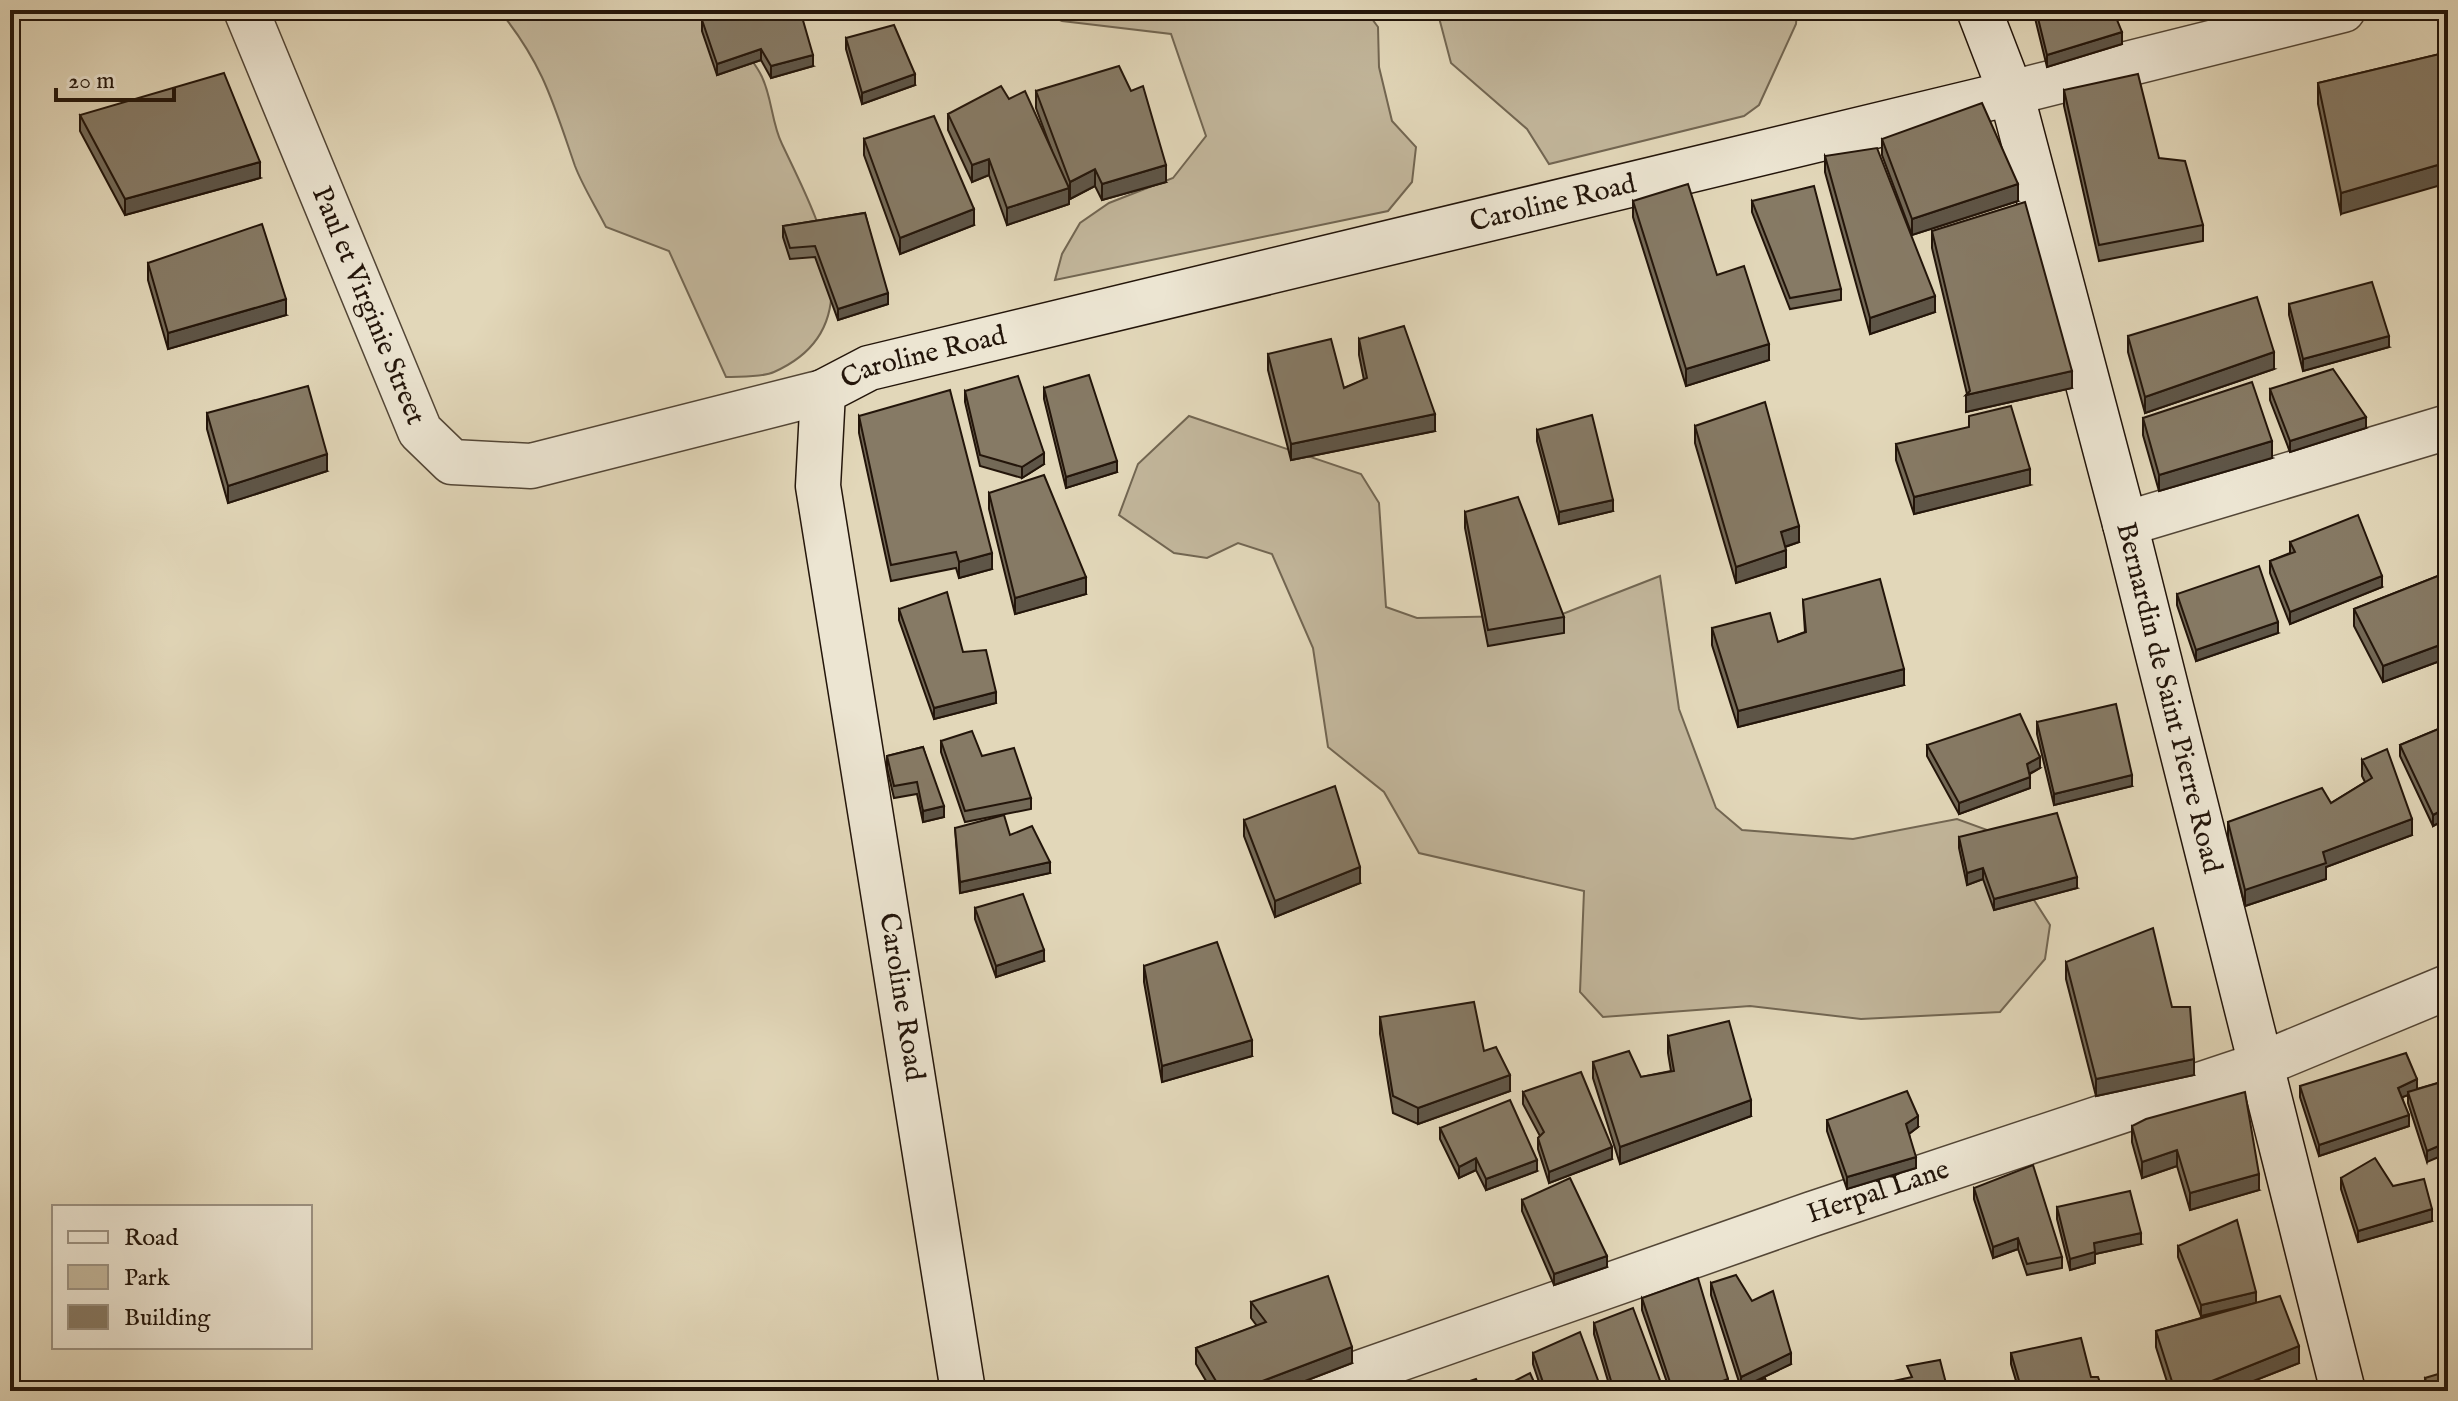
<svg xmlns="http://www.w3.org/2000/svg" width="2458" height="1401" font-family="'IM FELL English',serif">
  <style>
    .green { fill: #c2b69b; stroke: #726652; stroke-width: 2 }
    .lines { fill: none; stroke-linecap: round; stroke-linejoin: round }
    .minor-casing { stroke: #534636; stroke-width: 47 }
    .secondary-casing { stroke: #23150a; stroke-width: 47 }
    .minor { stroke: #ece5d2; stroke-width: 44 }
    .secondary { stroke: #ece5d2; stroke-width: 44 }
    .wall { fill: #736957; stroke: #23150a; stroke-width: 2 }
    .shaded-wall { fill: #5e5547; stroke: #23150a; stroke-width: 2 }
    .building { fill: #867a65; stroke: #23150a; stroke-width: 2 }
    .labels { text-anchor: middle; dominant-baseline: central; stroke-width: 6; stroke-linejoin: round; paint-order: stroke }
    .street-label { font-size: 28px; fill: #23150a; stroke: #ece5d2 }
  </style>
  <rect width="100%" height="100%" fill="#e2d7b9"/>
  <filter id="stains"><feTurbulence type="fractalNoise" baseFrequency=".0025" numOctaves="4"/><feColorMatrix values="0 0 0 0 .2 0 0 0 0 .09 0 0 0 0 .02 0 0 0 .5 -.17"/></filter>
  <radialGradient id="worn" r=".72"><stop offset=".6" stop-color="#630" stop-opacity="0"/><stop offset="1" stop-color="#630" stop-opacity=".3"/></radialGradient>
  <!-- green -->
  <g class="green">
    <path d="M499,10H712C728,31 748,51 760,73C772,94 771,122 782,144C816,216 878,326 774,372C761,378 740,376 726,377L669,251L606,227C596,207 583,187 575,166C553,102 543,64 499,10Z"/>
    <path d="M1038,10L1366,11L1378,27L1379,67L1392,121L1416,147L1412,182L1388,211L1055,280L1062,254L1080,223L1109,203L1173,178L1206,136L1171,34L1062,21Z"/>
    <path d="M1437,10H1797L1796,24L1759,105L1744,116L1549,164L1527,129L1451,63Z"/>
    <path d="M1189,416L1361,474L1379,503L1386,607L1417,618L1560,615L1660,576L1679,709L1716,808L1742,830L1853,839L1957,819L1990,831L2050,925L2045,959L2000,1012L1861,1019L1750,1006L1603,1017L1580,992L1584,891L1419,853L1384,792L1328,747L1313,648L1272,554L1238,543L1207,558L1174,553L1119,515L1138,464Z"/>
  </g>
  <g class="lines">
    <!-- minor casing -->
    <g class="minor-casing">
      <g id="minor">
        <path id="s1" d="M246,10L420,431L452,462L531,466L823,392"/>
        <path d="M2011,93L2343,10"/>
        <path d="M2125,524L2448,427"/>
        <path id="s2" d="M1308,1391L1812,1214L2262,1064L2448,987"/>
      </g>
    </g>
    <!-- secondary casing -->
    <g class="secondary-casing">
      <g id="secondary">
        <path id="s3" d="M1979,10L2011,93L2125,524L2343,1391"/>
        <path id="s4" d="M963,1391L818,486L823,392L869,368L2011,93"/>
      </g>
    </g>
    <!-- minor -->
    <use href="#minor" class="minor"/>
    <!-- secondary -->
    <use href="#secondary" class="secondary"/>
  </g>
  <!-- wall -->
  <g class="wall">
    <path d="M2033,10H2113L2122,44L2047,67Z"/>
    <path d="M702,20L813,66L771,78L761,60L717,75L702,31Z"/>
    <path d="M846,38L915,85L862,104L846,49Z"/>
    <path d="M2448,52L2341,214L2318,104V83Z"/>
    <path d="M2064,90L2159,158L2203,225V241L2099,261L2064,106Z"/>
    <path d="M1036,91L1166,182L1102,200L1095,186L1070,199L1069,195V204L1007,225L989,175L972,182L948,130V114L1009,99L1052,151L1036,108Z"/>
    <path d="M80,115L260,178L125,215L80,131Z"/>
    <path d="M864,139L974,225L900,254L864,155Z"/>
    <path d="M1882,139L2018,201L1912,235L1882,155Z"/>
    <path d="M1825,156L1935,312L1870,334L1825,172Z"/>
    <path d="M1633,201L1717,275L1769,360L1686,386L1633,217Z"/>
    <path d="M1752,201L1841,289V300L1790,309L1752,212Z"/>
    <path d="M865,213L888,304L838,320L815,257L790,259L783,237V226Z"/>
    <path d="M1932,231L2072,388L1966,412L1967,394L1932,248Z"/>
    <path d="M148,263L286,315L168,349L148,280Z"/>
    <path d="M2289,304L2389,347L2303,371L2289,315Z"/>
    <path d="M2128,336L2274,369L2145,413L2128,352Z"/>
    <path d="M1359,339L1435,431L1291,460L1268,370V354L1344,388L1364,380L1359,355Z"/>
    <path d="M1044,388L1117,472L1066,488L1044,399Z"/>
    <path d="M2270,389L2366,428L2290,452L2270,400Z"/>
    <path d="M965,391L1044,464L1022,478L980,466L965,402Z"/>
    <path d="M207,413L327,471L228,503L207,429Z"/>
    <path d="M859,416L992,569L959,578L956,568L891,581L859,433Z"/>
    <path d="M2143,418L2272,458L2159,491L2143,435Z"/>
    <path d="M1695,426L1799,542L1785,547L1786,567L1736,583L1695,443Z"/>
    <path d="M1537,430L1613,511L1559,524L1537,441Z"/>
    <path d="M1896,444L2030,485L1914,514L1896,460Z"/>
    <path d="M989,493L1086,594L1015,614L989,509Z"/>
    <path d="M1465,512L1564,617V633L1488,646L1465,528Z"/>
    <path d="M2290,542L2382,587L2290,624L2270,573V561L2290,553Z"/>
    <path d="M2448,572V658L2383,682L2354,626V609Z"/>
    <path d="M2177,594L2278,633L2196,661L2177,605Z"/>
    <path d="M1803,600L1904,685L1738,727L1712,645V628L1778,642L1805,632Z"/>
    <path d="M899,609L963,652L996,703L934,719L899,620Z"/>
    <path d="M2037,722L2132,786L2054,805L2037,734Z"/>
    <path d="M2448,725V818L2433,826L2400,756V745Z"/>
    <path d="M941,741L982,756L1031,798V809L965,822L941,752Z"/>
    <path d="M1927,745L2040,768L2030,774V788L1959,814L1927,756Z"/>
    <path d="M923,747L944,817L923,822L917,794L894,798L887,768V756Z"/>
    <path d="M2362,760L2412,835L2326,867V879L2245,906L2228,838V822L2331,803L2365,782L2362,776Z"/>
    <path d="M1244,820L1360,883L1275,917L1244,836Z"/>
    <path d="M955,828L1010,835L1050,873L960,893Z"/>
    <path d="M1959,837L2077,888L1994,910L1983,879L1967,885L1959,848Z"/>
    <path d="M975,908L1044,961L996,977L975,919Z"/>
    <path d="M2066,962L2194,1075L2096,1096L2066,979Z"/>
    <path d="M1144,966L1252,1056L1162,1082L1144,982Z"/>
    <path d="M1380,1017L1484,1051L1510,1091L1418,1124L1393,1113L1380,1034Z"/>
    <path d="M1668,1036L1751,1116L1620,1164L1593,1078V1062L1641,1077L1671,1071L1668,1053Z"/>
    <path d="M2448,1080L2427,1162L2408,1103V1095L2402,1097L2409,1126L2319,1156L2300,1097V1086L2417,1089Z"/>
    <path d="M1523,1092L1612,1159L1549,1183L1538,1149V1138L1540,1136L1523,1104Z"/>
    <path d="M1827,1120L1918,1127L1909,1134L1916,1168L1847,1189L1827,1131Z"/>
    <path d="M2132,1126L2259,1190L2190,1210L2177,1166L2142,1178L2132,1142Z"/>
    <path d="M1440,1128L1537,1171L1486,1190L1476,1170L1459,1178L1440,1139Z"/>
    <path d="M2341,1178L2393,1186L2432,1221L2358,1242L2341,1189Z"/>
    <path d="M1974,1188L2062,1257V1268L2027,1275L2018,1249L1993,1258L1974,1199Z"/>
    <path d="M1522,1200L1607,1267L1554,1285L1522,1211Z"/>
    <path d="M2057,1207L2141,1244L2095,1254V1263L2070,1270L2057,1219Z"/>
    <path d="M2178,1246L2256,1303L2299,1363L2228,1391H2170L2156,1347V1331L2246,1305L2201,1316L2178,1257Z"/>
    <path d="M1711,1283L1791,1364L1741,1388L1711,1295Z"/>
    <path d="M1642,1298L1728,1390L1670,1391L1642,1310Z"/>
    <path d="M1251,1302L1352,1363L1279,1391H1212L1196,1364V1348L1257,1326L1251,1318Z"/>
    <path d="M1594,1323L1664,1391H1611L1594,1334Z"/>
    <path d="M1533,1353L1602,1391H1542L1533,1364Z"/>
    <path d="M2011,1353L2091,1377L2103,1391H2019L2011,1364Z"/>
    <path d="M2425,1378L2448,1391H2425Z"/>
  </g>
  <!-- shaded-wall -->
  <g class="shaded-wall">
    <path d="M2122,32V44L2047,67V55Z"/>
    <path d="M761,49V60L717,75V64Z"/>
    <path d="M813,55V66L771,78V66Z"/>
    <path d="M915,74V85L862,104V93Z"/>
    <path d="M989,159V175L972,182V165Z"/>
    <path d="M260,162V178L125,215V199Z"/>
    <path d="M2448,162V183L2341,214V193Z"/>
    <path d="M1166,165V182L1102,200V184Z"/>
    <path d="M1095,169V186L1070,199V182Z"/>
    <path d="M2018,184V201L1912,235V219Z"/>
    <path d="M1069,188V204L1007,225V208Z"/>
    <path d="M974,209V225L900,254V238Z"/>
    <path d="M888,293V304L838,320V309Z"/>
    <path d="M1935,296V312L1870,334V318Z"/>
    <path d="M286,299V315L168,349V333Z"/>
    <path d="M2389,336V347L2303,371V359Z"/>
    <path d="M1769,344V360L1686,386V369Z"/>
    <path d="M2274,352V369L2145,413V397Z"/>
    <path d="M2072,371V388L1966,412V395Z"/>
    <path d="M1435,414V431L1291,460V444Z"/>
    <path d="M2366,417V428L2290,452V441Z"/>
    <path d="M2272,441V458L2159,491V475Z"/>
    <path d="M1044,453V464L1022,478V467Z"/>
    <path d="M327,454V471L228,503V486Z"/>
    <path d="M1117,461V472L1066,488V477Z"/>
    <path d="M2030,469V485L1914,514V497Z"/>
    <path d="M1613,500V511L1559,524V512Z"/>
    <path d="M1799,526V542L1781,548V532Z"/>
    <path d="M1786,550V567L1736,583V567Z"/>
    <path d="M992,553V569L959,578V562Z"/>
    <path d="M2382,576V587L2290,624V612Z"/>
    <path d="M1086,577V594L1015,614V598Z"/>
    <path d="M2278,622V633L2196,661V650Z"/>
    <path d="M2448,642V658L2383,682V666Z"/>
    <path d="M1904,669V685L1738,727V711Z"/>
    <path d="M996,692V703L934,719V708Z"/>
    <path d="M2040,757V768L2027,775V764Z"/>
    <path d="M2132,775V786L2054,805V794Z"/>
    <path d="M2030,777V788L1959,814V803Z"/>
    <path d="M944,806V817L923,822V811Z"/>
    <path d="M2448,807V818L2433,826V815Z"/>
    <path d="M2412,819V835L2326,867V879L2245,906V890L2323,852Z"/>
    <path d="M1050,862V873L960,893V882Z"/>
    <path d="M1360,867V883L1275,917V901Z"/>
    <path d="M1983,868V879L1967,885V873Z"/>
    <path d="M2077,877V888L1994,910V899Z"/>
    <path d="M1044,950V961L996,977V966Z"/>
    <path d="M1252,1040V1056L1162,1082V1066Z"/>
    <path d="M2194,1059V1075L2096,1096V1079Z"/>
    <path d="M1510,1075V1091L1418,1124V1108Z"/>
    <path d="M2417,1079V1091L2408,1092V1095L2398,1099V1088Z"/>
    <path d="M1751,1100V1116L1620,1164V1147Z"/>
    <path d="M2409,1115V1126L2319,1156V1145Z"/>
    <path d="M1918,1116V1127L1906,1136V1124Z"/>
    <path d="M2448,1142V1153L2427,1162V1151Z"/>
    <path d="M1612,1147V1159L1549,1183V1172Z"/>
    <path d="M2177,1150V1166L2142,1178V1162Z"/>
    <path d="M1916,1157V1168L1847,1189V1177Z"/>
    <path d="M1476,1158V1170L1459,1178V1167Z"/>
    <path d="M1537,1160V1171L1486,1190V1179Z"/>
    <path d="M2259,1174V1190L2190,1210V1193Z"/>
    <path d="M2432,1209V1221L2358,1242V1231Z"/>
    <path d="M2141,1233V1244L2095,1254V1263L2070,1270V1259L2094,1243Z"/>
    <path d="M2018,1238V1249L1993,1258V1247Z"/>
    <path d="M1607,1256V1267L1554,1285V1274Z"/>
    <path d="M2256,1292V1303L2201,1316V1305Z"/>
    <path d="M2299,1346V1363L2228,1391H2187Z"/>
    <path d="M1352,1347V1363L1279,1391H1236Z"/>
    <path d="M1791,1353V1364L1741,1388V1377Z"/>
    <path d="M1728,1379V1390L1726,1391H1696Z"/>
  </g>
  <!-- building -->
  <g class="building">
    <path d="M733,10H800L813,55L771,66L761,49L717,64L702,20Z"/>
    <path d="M2036,10H2113L2122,32L2047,55Z"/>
    <path d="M894,25L915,74L862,93L846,38Z"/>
    <path d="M2448,52V162L2341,193L2318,83Z"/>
    <path d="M1119,66L1131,91L1143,86L1166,165L1102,184L1095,169L1070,182L1036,91Z"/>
    <path d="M224,73L260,162L125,199L80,115Z"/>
    <path d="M2138,74L2159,158L2185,161L2203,225L2099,245L2064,90Z"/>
    <path d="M1001,86L1009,99L1025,91L1069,188L1007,208L989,159L972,165L948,114Z"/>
    <path d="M1982,103L2018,184L1912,219L1882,139Z"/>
    <path d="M934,116L974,209L900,238L864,139Z"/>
    <path d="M1877,148L1935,296L1870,318L1825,156Z"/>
    <path d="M1688,184L1717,275L1744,266L1769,344L1686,369L1633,201Z"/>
    <path d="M1814,186L1841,289L1790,298L1752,201Z"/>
    <path d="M2025,202L2072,371L1966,395L1970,391L1932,231Z"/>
    <path d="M865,213L888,293L838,309L815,246L790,248L783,226Z"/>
    <path d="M262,224L286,299L168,333L148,263Z"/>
    <path d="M2372,282L2389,336L2303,359L2289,304Z"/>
    <path d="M2257,297L2274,352L2145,397L2128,336Z"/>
    <path d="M1404,326L1435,414L1291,444L1268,354L1331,339L1344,388L1367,378L1359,339Z"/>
    <path d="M2333,369L2366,417L2290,441L2270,389Z"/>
    <path d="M1089,375L1117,461L1066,477L1044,388Z"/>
    <path d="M1018,376L1044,453L1022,467L980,455L965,391Z"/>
    <path d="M2252,382L2272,441L2159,475L2143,418Z"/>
    <path d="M308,386L327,454L228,486L207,413Z"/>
    <path d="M950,390L992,553L959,562L956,552L891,565L859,416Z"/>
    <path d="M1765,402L1799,526L1781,532L1786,550L1736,567L1695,426Z"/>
    <path d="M2011,406L2030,469L1914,497L1896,444L1969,427V416Z"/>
    <path d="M1592,415L1613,500L1559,512L1537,430Z"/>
    <path d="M1044,475L1086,577L1015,598L989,493Z"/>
    <path d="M1518,497L1564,617L1488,630L1465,512Z"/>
    <path d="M2358,515L2382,576L2290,612L2270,561L2295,552L2290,542Z"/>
    <path d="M2259,566L2278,622L2196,650L2177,594Z"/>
    <path d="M2448,572V642L2383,666L2354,609Z"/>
    <path d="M1880,579L1904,669L1738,711L1712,628L1770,613L1778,642L1806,632L1803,600Z"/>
    <path d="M947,592L963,652L986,650L996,692L934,708L899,609Z"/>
    <path d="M2116,704L2132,775L2054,794L2037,722Z"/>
    <path d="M2020,714L2040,757L2027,764L2030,777L1959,803L1927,745Z"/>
    <path d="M2448,725V807L2433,815L2400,745Z"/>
    <path d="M972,731L982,756L1014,748L1031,798L965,811L941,741Z"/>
    <path d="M923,747L944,806L923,811L917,782L894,786L887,756Z"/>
    <path d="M2387,749L2412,819L2323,852L2326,863L2245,890L2228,822L2322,788L2331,803L2372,778L2362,760Z"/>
    <path d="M1335,786L1360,867L1275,901L1244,820Z"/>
    <path d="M2057,813L2077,877L1994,899L1983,868L1967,873L1959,837Z"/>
    <path d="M1004,815L1010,835L1032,826L1050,862L960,882L955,828Z"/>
    <path d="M1023,894L1044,950L996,966L975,908Z"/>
    <path d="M2153,928L2172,1007H2190L2194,1059L2096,1079L2066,962Z"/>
    <path d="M1217,942L1252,1040L1162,1066L1144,966Z"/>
    <path d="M1474,1002L1484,1051L1496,1047L1510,1075L1418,1108L1393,1096L1380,1017Z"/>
    <path d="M1729,1021L1751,1100L1620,1147L1593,1062L1629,1051L1641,1077L1674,1071L1668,1036Z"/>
    <path d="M2406,1053L2417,1079L2398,1088L2409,1115L2319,1145L2300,1086Z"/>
    <path d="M1581,1072L1612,1147L1549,1172L1538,1138L1544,1132L1523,1092Z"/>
    <path d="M2448,1080V1142L2427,1151L2408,1092Z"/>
    <path d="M1907,1091L1918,1116L1906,1124L1916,1157L1847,1177L1827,1120Z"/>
    <path d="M2245,1092L2259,1174L2190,1193L2177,1150L2142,1162L2132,1126L2146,1119Z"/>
    <path d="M1510,1100L1537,1160L1486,1179L1476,1158L1459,1167L1440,1128Z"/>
    <path d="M2375,1158L2393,1186L2424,1179L2432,1209L2358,1231L2341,1178Z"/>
    <path d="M2033,1165L2062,1257L2027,1264L2018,1238L1993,1247L1974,1188Z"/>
    <path d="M1570,1178L1607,1256L1554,1274L1522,1200Z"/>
    <path d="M2130,1191L2141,1233L2094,1243L2095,1252L2070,1259L2057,1207Z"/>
    <path d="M2237,1220L2256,1292L2201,1305L2178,1246Z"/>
    <path d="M1736,1275L1752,1301L1773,1291L1791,1353L1741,1377L1711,1283Z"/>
    <path d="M1328,1276L1352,1347L1236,1391H1222L1196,1348L1266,1322L1251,1302Z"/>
    <path d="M1698,1278L1728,1379L1696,1391H1673L1642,1298Z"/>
    <path d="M2280,1296L2299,1346L2187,1391H2175L2156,1331Z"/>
    <path d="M1633,1308L1664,1391H1614L1594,1323Z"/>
    <path d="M1580,1332L1602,1391H1546L1533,1353Z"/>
    <path d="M2081,1338L2091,1377H2098L2103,1391H2022L2011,1353Z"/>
    <path d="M1940,1360L1948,1391H1858L1857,1389L1912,1377L1907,1366Z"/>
    <path d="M2448,1371V1391H2429L2425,1378Z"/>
    <path d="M1530,1373L1538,1391H1495Z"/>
    <path d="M1765,1378L1770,1391H1734Z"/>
    <path d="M1476,1379L1481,1391H1439Z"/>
  </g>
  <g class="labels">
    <!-- street labels -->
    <g class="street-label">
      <text stroke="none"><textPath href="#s4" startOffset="1766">Caroline Road</textPath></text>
      <text stroke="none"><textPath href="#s1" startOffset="320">Paul et Virginie Street</textPath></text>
      <text stroke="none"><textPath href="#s4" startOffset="1118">Caroline Road</textPath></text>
      <text stroke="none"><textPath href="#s3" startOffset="714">Bernardin de Saint Pierre Road</textPath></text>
      <text transform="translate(901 997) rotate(81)">Caroline Road</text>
      <text stroke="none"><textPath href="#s2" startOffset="604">Herpal Lane</textPath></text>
    </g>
  </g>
  <!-- margin -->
  <rect width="2458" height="1401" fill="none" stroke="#e2d7b9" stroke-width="40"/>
  <rect x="12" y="12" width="2434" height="1377" fill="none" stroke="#23150a" stroke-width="4"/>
  <rect x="20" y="20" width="2418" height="1361" fill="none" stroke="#23150a" stroke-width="2"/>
  <!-- legend -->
  <rect x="52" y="1205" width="260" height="144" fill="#ece5d2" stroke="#9c9282" stroke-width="2"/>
  <rect x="68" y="1231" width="40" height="12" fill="#ece5d2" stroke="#9c9282" stroke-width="2"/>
  <text x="124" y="1245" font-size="24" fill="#23150a">Road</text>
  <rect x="68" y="1265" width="40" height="24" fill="#c2b69b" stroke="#9c9282" stroke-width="2"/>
  <text x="124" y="1285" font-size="24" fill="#23150a">Park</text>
  <rect x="68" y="1305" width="40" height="24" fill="#867a65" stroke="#9c9282" stroke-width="2"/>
  <text x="124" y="1325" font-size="24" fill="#23150a">Building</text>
  <!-- scale -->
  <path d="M56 88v12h118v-12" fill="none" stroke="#23150a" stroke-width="4"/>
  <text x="68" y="88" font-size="24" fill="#23150a" stroke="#ece5d2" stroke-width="6" paint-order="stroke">20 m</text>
  <rect width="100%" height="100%" filter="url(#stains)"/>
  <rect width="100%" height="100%" fill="url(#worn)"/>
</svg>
